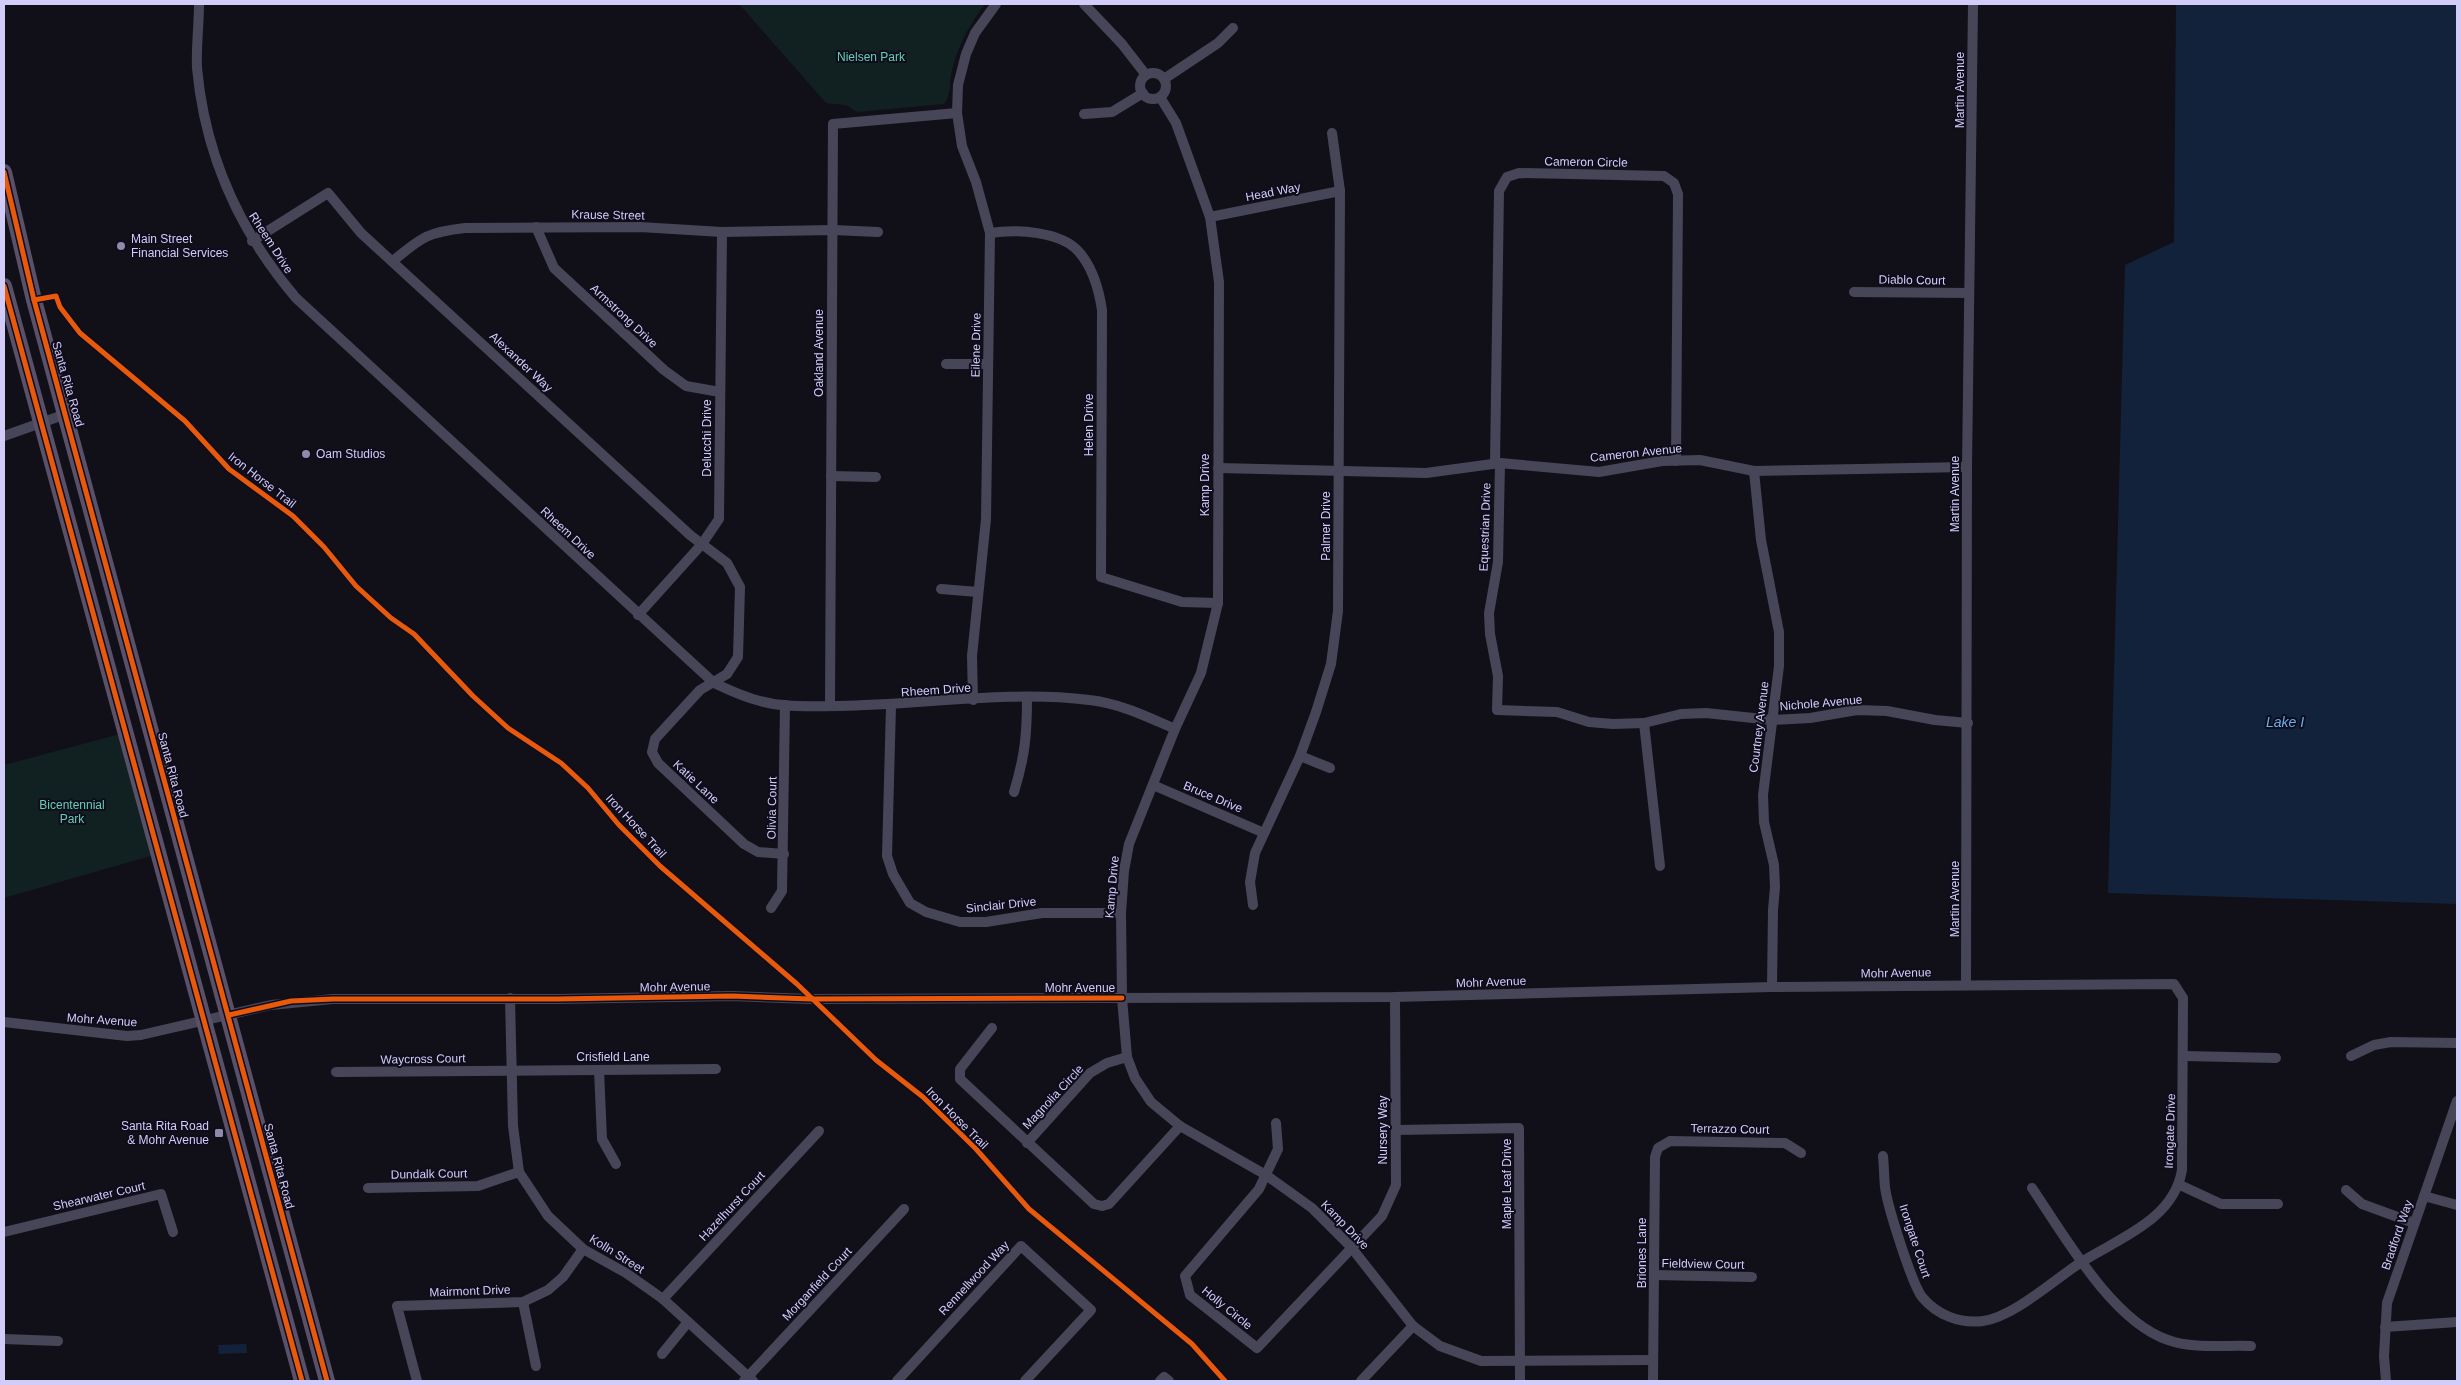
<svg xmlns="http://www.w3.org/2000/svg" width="2461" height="1385" font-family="Helvetica,sans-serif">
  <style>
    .green { fill: #112122 }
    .water { fill: #12223b }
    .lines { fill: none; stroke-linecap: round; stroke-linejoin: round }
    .minor { stroke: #474658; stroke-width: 10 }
    .primary { stroke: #595069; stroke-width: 16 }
    .cycleway-casing { stroke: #0f0d1b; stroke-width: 8 }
    .cycleway { stroke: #e8590c; stroke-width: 5 }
    .poi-dot { fill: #8e8aaa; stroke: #0f0d1b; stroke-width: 2 }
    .labels { text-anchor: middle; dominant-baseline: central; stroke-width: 4; stroke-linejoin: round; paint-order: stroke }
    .park-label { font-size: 12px; fill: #62d0b5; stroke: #0f0d1b }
    .street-label { font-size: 12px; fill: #d2ccf9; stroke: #0f0d1b }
    .poi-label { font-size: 12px; fill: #d2ccf9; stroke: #0f0d1b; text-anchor: start }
    .water-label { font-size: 14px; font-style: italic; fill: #66aeee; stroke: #0f0d1b }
  </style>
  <rect width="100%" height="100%" fill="#111018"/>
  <!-- green -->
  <g class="green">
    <path d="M739,4H985C970,24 958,45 952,70C949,82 952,94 944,104L857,112L846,105L826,103Z"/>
    <path d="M120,734L154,855L4,898V765Z"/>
  </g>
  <!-- water -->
  <g class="water">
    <path d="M2176,4H2457V904L2108,893L2125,265L2174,242Z"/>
    <path d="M246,1344L247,1353L219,1354L218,1345Z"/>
  </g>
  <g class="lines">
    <!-- minor -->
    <g class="minor">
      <path d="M199,4C199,25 196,47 197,68C205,156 239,231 296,298L714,683C729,690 743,697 760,701C785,708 813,706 839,706C921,705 1008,690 1089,700C1119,703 1148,717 1175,729"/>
      <path d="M1084,4L1122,44L1146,75"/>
      <circle cx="1153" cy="86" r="13"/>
      <path d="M1164,79L1218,43L1233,28"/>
      <path d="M1160,97L1176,123L1210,217L1219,282L1218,603L1201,673L1175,729L1129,844L1124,871L1121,913L1122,998L1127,1057L1135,1078L1151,1102L1180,1126L1266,1175L1312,1208L1351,1247L1413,1326L1440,1346L1481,1361L1652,1360"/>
      <path d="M1084,114L1112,112L1143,93"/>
      <path d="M1210,217L1340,191"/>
      <path d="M536,227L554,268L664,370L686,386L720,392"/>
      <path d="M990,233C1016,229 1061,231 1079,252C1093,268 1099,290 1102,310L1101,577L1182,602L1218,603"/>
      <path d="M252,241L328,193L361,233L690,535L727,563L740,587L738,657L727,674L700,690L655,739L652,752L658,763L744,844L758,852L784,854"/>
      <path d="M393,261C421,238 427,232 465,228L640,227L722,232L833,230L878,232"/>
      <path d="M1854,292L1969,293"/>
      <path d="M946,364H988"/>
      <path d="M4,436L66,414"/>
      <path d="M1495,463L1499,191L1507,177L1519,173L1664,176L1674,183L1678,194L1676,461"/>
      <path d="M1500,463L1498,562L1489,613L1490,634L1498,676L1497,710L1557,712L1589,722L1613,724L1644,723L1681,714L1706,713L1772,720L1810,718L1857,710L1887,711L1935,720L1968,723"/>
      <path d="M1218,468L1426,473L1500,463L1599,472L1662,461L1700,460L1754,471L1967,467"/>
      <path d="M1754,471L1761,540L1779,632V666L1763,795L1764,822L1774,865L1775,887L1773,910L1772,987"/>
      <path d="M831,476L876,477"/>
      <path d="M941,589L978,592"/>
      <path d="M638,615L702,544L719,519L722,232"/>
      <path d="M973,700L972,656L986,519L990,233L976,182L962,146L957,113L958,85L966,54L975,33L996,4"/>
      <path d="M830,706L833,124L957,113"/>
      <path d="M891,706L887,856L893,874L910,903L926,912L960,922H986L1042,913H1121"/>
      <path d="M1644,723L1660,866"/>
      <path d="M1300,756L1330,768"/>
      <path d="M1153,785L1264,833"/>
      <path d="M1014,792C1025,756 1027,734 1027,698"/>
      <path d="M1253,905L1250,882L1255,853L1300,756L1316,712L1331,664L1338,611L1340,191L1332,133"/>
      <path d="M771,908L782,891L785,705"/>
      <path d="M1966,985L1967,467L1973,4"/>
      <path d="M510,998L513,1126L519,1172L548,1216L583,1249L626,1273L663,1299L753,1381"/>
      <path d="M4,1022L127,1036L141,1035L271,1005L333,999H557L732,996L811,999L1395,997L1772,987L2174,984L2183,998L2182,1170C2174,1219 2120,1238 2083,1261C2056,1278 2014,1317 1983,1321C1960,1324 1937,1315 1922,1297C1912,1284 1887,1205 1885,1187C1884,1177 1884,1166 1883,1156"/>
      <path d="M992,1028L960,1069V1079L1094,1204L1102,1206L1109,1204L1180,1126"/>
      <path d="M2184,1056L2276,1058"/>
      <path d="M2351,1056L2374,1045L2391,1042L2457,1043"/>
      <path d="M599,1070L602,1139L616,1164"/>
      <path d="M336,1072L716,1069"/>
      <path d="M1276,1123L1278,1149L1259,1189L1185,1276L1190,1295L1257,1348L1382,1216L1396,1185L1395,997"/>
      <path d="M1396,1130L1519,1128L1520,1381"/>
      <path d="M1027,1143L1090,1073L1107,1063L1127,1057"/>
      <path d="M2180,1185L2221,1204H2278"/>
      <path d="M368,1188L478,1186L519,1172"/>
      <path d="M2032,1188C2064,1235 2112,1321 2168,1340C2193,1349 2224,1345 2251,1346"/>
      <path d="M2346,1190L2362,1204L2414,1223"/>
      <path d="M2424,1196L2457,1205"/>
      <path d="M4,1232L161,1194L173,1232"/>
      <path d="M1654,1275L1752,1277"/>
      <path d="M663,1299L819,1131"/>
      <path d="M523,1302L536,1366"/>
      <path d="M2385,1327L2457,1322"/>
      <path d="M4,1339L58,1341"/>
      <path d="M662,1354L688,1322"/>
      <path d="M417,1381L397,1306L523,1302L548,1290L563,1277L583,1249"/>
      <path d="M744,1381L904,1209"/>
      <path d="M897,1381L1021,1246L1091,1310L1025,1381"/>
      <path d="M1160,1381L1164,1377L1169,1381"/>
      <path d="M1361,1381L1413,1326"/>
      <path d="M1653,1381L1655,1157L1658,1148L1670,1141L1785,1143L1801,1153"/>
      <path d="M2386,1381L2384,1356L2387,1303L2457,1101"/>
    </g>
    <!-- primary -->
    <g class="primary">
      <path d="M4,172L34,300L327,1381"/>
      <path d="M4,286L302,1381"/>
    </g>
    <!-- cycleway casing -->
    <g class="cycleway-casing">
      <g id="cycleway">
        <path d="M4,172L34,300L327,1381"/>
        <path d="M4,286L302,1381"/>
        <path d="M34,300L56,296L60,307L80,333L185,421L229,469L293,516L324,547L356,586L391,618L414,634L473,696L508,728L561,763L588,788L619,825L660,866L797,984L876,1060L923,1097L976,1149L1029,1209L1192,1344L1225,1381"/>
        <path d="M229,1015L291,1001L333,999H557L732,996L811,999L1122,998"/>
      </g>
    </g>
    <!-- cycleway -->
    <use href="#cycleway" class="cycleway"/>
  </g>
  <!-- markers -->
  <g class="poi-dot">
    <circle cx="121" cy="246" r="5"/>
    <circle cx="306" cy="454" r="5"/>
    <rect x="214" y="1128" width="10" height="10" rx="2.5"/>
  </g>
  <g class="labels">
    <!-- park labels -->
    <g class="park-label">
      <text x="871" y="57">Nielsen Park</text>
      <text x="72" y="805">Bicentennial<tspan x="72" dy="14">Park</tspan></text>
    </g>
    <!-- street labels -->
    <g class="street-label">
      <text transform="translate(1960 90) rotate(-90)">Martin Avenue</text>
      <text transform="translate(1586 162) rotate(1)">Cameron Circle</text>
      <text transform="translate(1273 192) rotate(-11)">Head Way</text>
      <text transform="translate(608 215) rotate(1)">Krause Street</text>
      <text transform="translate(271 243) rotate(57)">Rheem Drive</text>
      <text transform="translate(1912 280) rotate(1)">Diablo Court</text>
      <text transform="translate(624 316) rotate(43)">Armstrong Drive</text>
      <text transform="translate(976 345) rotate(-89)">Eilene Drive</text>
      <text transform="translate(819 353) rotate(-90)">Oakland Avenue</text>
      <text transform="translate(521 362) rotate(43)">Alexander Way</text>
      <text transform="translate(68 384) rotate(74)">Santa Rita Road</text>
      <text transform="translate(1089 425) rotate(-90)">Helen Drive</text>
      <text transform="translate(707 438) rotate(-90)">Delucchi Drive</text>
      <text transform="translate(1636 453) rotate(-6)">Cameron Avenue</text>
      <text transform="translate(262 480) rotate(38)">Iron Horse Trail</text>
      <text transform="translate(1205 485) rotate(-90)">Kamp Drive</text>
      <text transform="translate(1955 494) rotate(-90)">Martin Avenue</text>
      <text transform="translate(1326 526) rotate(-90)">Palmer Drive</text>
      <text transform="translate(1485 527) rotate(-88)">Equestrian Drive</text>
      <text transform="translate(568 533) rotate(43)">Rheem Drive</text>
      <text transform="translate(936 690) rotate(-4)">Rheem Drive</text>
      <text transform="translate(1821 703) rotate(-5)">Nichole Avenue</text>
      <text transform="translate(1759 727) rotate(-83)">Courtney Avenue</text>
      <text transform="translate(173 775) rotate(75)">Santa Rita Road</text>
      <text transform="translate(696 782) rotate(43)">Katie Lane</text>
      <text transform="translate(1213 797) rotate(23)">Bruce Drive</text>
      <text transform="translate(772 808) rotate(-89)">Olivia Court</text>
      <text transform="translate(636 826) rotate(47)">Iron Horse Trail</text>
      <text transform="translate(1112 887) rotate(-85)">Kamp Drive</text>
      <text transform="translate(1955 899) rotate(-90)">Martin Avenue</text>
      <text transform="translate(1001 905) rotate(-6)">Sinclair Drive</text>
      <text transform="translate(1896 973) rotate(-1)">Mohr Avenue</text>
      <text transform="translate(1491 982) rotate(-2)">Mohr Avenue</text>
      <text transform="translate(675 987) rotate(-1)">Mohr Avenue</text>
      <text x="1080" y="988">Mohr Avenue</text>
      <text transform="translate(102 1020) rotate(4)">Mohr Avenue</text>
      <text x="613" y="1057">Crisfield Lane</text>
      <text transform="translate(423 1059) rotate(-1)">Waycross Court</text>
      <text transform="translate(1053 1097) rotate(-47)">Magnolia Circle</text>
      <text transform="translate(957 1118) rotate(45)">Iron Horse Trail</text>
      <text transform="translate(1730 1129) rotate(1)">Terrazzo Court</text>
      <text transform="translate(1383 1130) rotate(-90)">Nursery Way</text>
      <text transform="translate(2170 1131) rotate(-88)">Irongate Drive</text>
      <text transform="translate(279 1166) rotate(75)">Santa Rita Road</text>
      <text transform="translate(429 1174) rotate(-1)">Dundalk Court</text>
      <text transform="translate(1507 1184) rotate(-90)">Maple Leaf Drive</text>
      <text transform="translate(99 1196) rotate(-13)">Shearwater Court</text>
      <text transform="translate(732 1206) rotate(-47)">Hazelhurst Court</text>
      <text transform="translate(1345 1225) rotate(46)">Kamp Drive</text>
      <text transform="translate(2397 1235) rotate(-71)">Bradford Way</text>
      <text transform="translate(1915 1241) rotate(72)">Irongate Court</text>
      <text transform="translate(1642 1253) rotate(-90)">Briones Lane</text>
      <text transform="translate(617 1254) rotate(32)">Kolln Street</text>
      <text transform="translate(1703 1264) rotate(1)">Fieldview Court</text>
      <text transform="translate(974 1278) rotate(-47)">Rennellwood Way</text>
      <text transform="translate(817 1284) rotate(-47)">Morganfield Court</text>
      <text transform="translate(470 1291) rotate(-2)">Mairmont Drive</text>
      <text transform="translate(1227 1308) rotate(39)">Holly Circle</text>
    </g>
    <!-- poi labels -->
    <g class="poi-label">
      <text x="131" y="239">Main Street<tspan x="131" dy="14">Financial Services</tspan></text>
      <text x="316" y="454">Oam Studios</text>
      <text x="209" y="1126" text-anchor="end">Santa Rita Road<tspan x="209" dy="14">&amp; Mohr Avenue</tspan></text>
    </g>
    <!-- water labels -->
    <g class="water-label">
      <text x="2285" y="722">Lake I</text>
    </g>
  </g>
  <!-- border -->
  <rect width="2461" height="1385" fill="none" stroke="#d2ccf9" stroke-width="10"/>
</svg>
